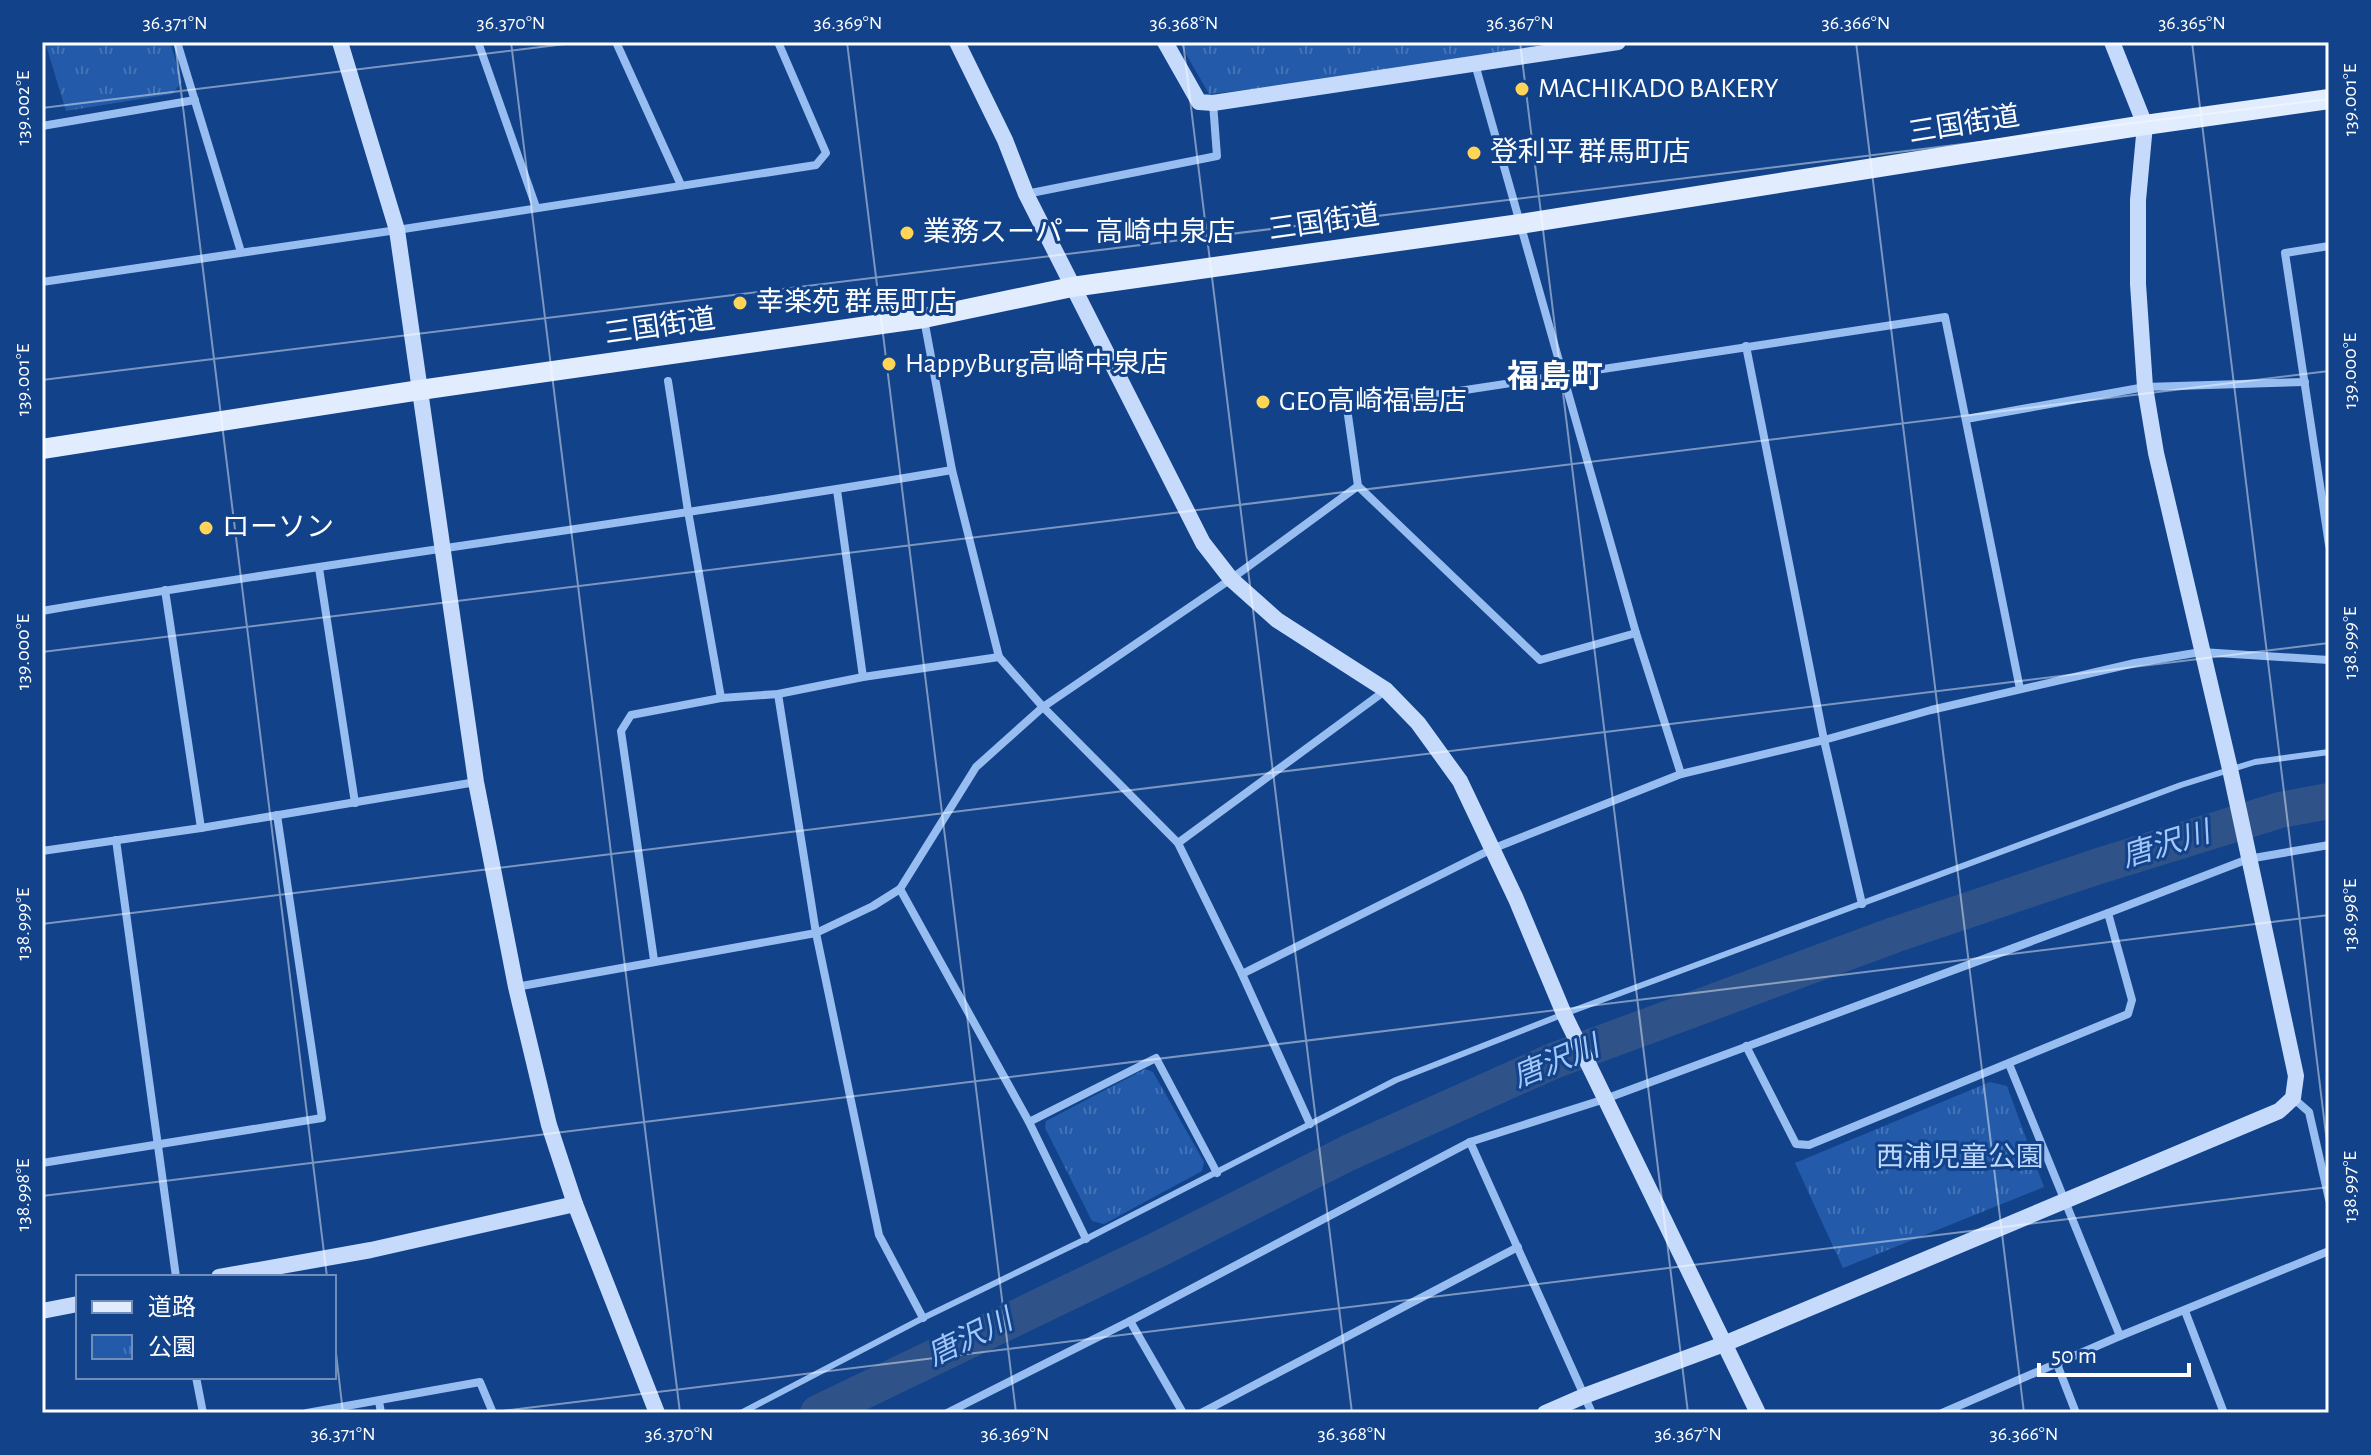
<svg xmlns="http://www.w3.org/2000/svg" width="2371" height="1455" font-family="'Alegreya Sans','Noto Sans JP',sans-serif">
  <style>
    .park { fill: url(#park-tufts) }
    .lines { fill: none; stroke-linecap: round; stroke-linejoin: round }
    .river { stroke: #2f5389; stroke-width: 36 }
    .lane { stroke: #97bdf1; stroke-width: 6 }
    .street { stroke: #97bdf1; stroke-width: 8 }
    .secondary { stroke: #c6dbfc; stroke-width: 16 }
    .primary { stroke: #e1ecff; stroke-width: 20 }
    .ticks { fill: none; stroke: #fff; stroke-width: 2; stroke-opacity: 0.45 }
    .poi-dot { fill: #ffd457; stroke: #11428a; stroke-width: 3 }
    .labels { text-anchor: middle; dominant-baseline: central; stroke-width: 6; stroke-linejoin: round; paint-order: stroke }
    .poi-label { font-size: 28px; fill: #fff; stroke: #11428a; text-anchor: start }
    .street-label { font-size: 28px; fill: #fff; stroke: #11428a }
    .park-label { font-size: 28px; fill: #bed8fd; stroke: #11428a }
    .water-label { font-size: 30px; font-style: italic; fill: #a3c7f9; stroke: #11428a }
    .quarter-label { font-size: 32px; font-weight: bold; fill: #fff; stroke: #11428a }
    .neatline { fill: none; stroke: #fff; stroke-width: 3 }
    .ticks-label { font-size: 20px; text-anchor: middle; fill: #fff }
  </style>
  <defs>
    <pattern id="park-tufts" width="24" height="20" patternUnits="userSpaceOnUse" patternTransform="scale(2)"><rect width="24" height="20" fill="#235baa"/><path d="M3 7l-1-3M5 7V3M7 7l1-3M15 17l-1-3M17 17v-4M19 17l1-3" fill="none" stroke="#4474b7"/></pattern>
  </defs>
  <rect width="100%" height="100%" fill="#11428a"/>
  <!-- park -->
  <g class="park">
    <path d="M45,42H170L182,82L172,94L66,111Z"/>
    <path d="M1179,42H1616L1467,65L1209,94Z"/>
    <path d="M1145,1069L1153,1072L1204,1162L1202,1171L1104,1224L1092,1221L1045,1128L1046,1121Z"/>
    <path d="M1990,1082L2007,1086L2044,1187L1843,1268L1795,1163Z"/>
  </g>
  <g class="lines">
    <!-- river -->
    <path class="river" d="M818,1413L1155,1251L1348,1153L1553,1061L1894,935L2099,866L2280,810L2329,801"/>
    <!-- lane -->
    <path class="lane" d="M741,1413L923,1318L1086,1239L1396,1080L1564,1014L2181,785L2255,762L2329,752"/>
    <!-- street -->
    <g class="street">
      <path d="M177,42L241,252"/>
      <path d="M478,42L536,207"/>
      <path d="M616,42L681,185"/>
      <path d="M1475,64L1636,633L1681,774"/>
      <path d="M42,126L195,100"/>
      <path d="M1026,194L1217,156L1213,103"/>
      <path d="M2329,246L2285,253L2329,545"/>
      <path d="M42,282L397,230L816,165L826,153L778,42"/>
      <path d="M924,319L952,470L999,657L1043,707L1178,843L1242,974L1310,1124"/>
      <path d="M1746,346L1824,740L1862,904"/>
      <path d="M668,381L688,511L721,698"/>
      <path d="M1966,419L2145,387L2305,382"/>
      <path d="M837,490L863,677"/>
      <path d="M319,568L355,803"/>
      <path d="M165,590L201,828"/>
      <path d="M42,611C344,559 649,522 952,470"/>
      <path d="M1636,633L1540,660L1358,486L1347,408L1945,317L2020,689"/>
      <path d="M778,694L816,933L879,1235L923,1318"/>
      <path d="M116,840L176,1277"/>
      <path d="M1178,843L1386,690"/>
      <path d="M42,851L201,828L476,782"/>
      <path d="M900,889L1029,1122L1086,1239"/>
      <path d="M654,960L621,731L631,715L721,698L778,694L863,677L999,657"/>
      <path d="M1242,974L1492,849L1681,774L1824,740L1931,710L2135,663L2201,652L2329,660"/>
      <path d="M516,987L816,933L873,906L900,889L976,767L1043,707L1231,579L1358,486"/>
      <path d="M1746,1046L1796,1144L1809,1145L2128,1014L2132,1000L2108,913"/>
      <path d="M2009,1064L2120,1336"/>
      <path d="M2293,1098L2309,1112L2329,1199"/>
      <path d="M1029,1122L1156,1058L1217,1173"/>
      <path d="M1470,1142L1592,1413"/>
      <path d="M42,1163L322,1118L277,815"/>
      <path d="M2185,1311L2224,1413"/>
      <path d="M1130,1321L1183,1413"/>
      <path d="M2057,1364L2076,1413"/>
      <path d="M196,1377L203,1413"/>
      <path d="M379,1401L381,1413"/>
      <path d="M307,1413L480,1382L493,1413"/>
      <path d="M947,1413L1130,1321L1470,1142L1605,1099L2108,913L2248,859L2329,845"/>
      <path d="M1201,1413L1518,1247"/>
      <path d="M1942,1413L2120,1336L2329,1251"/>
    </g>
    <!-- secondary -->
    <g class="secondary">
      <path d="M340,42L397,230L476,782L516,987L549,1125L575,1204L657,1413"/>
      <path d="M957,42L1005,140L1026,194L1203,543L1231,579L1277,620L1386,690L1418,723L1460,781L1516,899L1564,1014L1758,1413"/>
      <path d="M1165,42L1199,102L1213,103L1618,42"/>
      <path d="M219,1277L371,1250L575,1204"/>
      <path d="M42,1311L78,1304"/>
      <path d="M1545,1413L1584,1396L1724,1344L2279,1111L2293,1098L2296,1076L2230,769L2156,453L2145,387L2138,284V200L2145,125L2112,42"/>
    </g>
    <!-- primary -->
    <path class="primary" d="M42,449L420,390L924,318L1072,287L1520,224L2145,125L2329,99"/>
  </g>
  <!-- ticks -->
  <path class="ticks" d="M175,42L327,1277M511,42L680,1413M847,42L1016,1413M1183,42L1352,1413M1520,42L1688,1413M1856,42L2024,1413M2192,42L2329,1159M42,108L582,42M42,380L2329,99M42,652L2329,371M42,924L2329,643M42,1196L2329,915M334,1336L343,1413M486,1413L2329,1187"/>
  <!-- markers -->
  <g class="poi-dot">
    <circle cx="1522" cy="89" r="8"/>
    <circle cx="1474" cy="153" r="8"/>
    <circle cx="907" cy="233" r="8"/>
    <circle cx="740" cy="303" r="8"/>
    <circle cx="889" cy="364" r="8"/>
    <circle cx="1263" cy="402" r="8"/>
    <circle cx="206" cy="528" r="8"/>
  </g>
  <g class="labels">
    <!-- poi labels -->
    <g class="poi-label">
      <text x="1538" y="89">MACHIKADO BAKERY</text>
      <text x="1490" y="153">登利平 群馬町店</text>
      <text x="923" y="233">業務スーパー 高崎中泉店</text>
      <text x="756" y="303">幸楽苑 群馬町店</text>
      <text x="905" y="364">HappyBurg高崎中泉店</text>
      <text x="1279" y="402">GEO高崎福島店</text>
      <text x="222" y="528">ローソン</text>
    </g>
    <!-- street labels -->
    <g class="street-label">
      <text transform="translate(1964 125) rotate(-9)">三国街道</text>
      <text transform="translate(1324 223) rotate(-8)">三国街道</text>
      <text transform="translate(660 327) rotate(-8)">三国街道</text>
    </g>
    <!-- park labels -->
    <g class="park-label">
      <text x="1960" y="1158">西浦児童公園</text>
    </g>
    <!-- water labels -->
    <g class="water-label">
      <text transform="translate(2166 845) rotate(-17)">唐沢川</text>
      <text transform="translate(1556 1062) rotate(-22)">唐沢川</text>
      <text transform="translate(970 1338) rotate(-26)">唐沢川</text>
    </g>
    <!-- quarter labels -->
    <g class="quarter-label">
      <text x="1555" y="377">福島町</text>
    </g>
  </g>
  <!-- border -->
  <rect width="2371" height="1455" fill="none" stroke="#11428a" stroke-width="88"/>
  <!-- legend -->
  <rect x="76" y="1275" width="260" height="104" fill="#11428a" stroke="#708eb9" stroke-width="2"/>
  <rect x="92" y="1301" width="40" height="12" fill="#e1ecff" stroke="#708eb9" stroke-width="2"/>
  <text x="148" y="1315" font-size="24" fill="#ffffff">道路</text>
  <rect x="92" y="1335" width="40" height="24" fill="url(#park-tufts)" stroke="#708eb9" stroke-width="2"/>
  <text x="148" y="1355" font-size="24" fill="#ffffff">公園</text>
  <!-- scale -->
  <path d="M2039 1363v12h150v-12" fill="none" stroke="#ffffff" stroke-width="4"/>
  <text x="2051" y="1363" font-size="24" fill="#ffffff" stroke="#11428a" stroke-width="6" paint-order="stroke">50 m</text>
  <rect x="44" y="44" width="2283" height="1367" class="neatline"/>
  <g class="ticks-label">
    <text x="175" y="29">36.371°N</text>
    <text x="511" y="29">36.370°N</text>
    <text x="848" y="29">36.369°N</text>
    <text x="1184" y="29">36.368°N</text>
    <text x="1520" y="29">36.367°N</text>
    <text x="1856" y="29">36.366°N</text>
    <text x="2192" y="29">36.365°N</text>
    <text transform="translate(2349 100) rotate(-90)" y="7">139.001°E</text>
    <text transform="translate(22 108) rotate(-90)" y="7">139.002°E</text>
    <text transform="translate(2349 371) rotate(-90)" y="7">139.000°E</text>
    <text transform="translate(22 380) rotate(-90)" y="7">139.001°E</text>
    <text transform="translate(2349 643) rotate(-90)" y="7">138.999°E</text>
    <text transform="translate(22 652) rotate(-90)" y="7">139.000°E</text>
    <text transform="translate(2349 915) rotate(-90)" y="7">138.998°E</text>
    <text transform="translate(22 924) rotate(-90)" y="7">138.999°E</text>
    <text transform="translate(2349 1187) rotate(-90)" y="7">138.997°E</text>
    <text transform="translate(22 1195) rotate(-90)" y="7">138.998°E</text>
    <text x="343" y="1440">36.371°N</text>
    <text x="679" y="1440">36.370°N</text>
    <text x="1015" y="1440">36.369°N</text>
    <text x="1352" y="1440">36.368°N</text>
    <text x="1688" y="1440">36.367°N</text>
    <text x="2024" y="1440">36.366°N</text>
  </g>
</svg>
